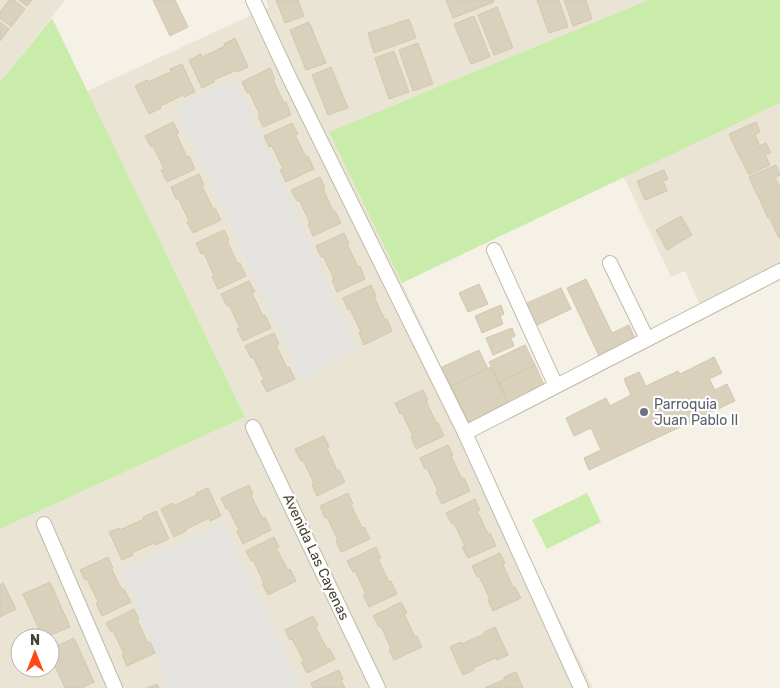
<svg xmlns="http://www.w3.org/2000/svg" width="780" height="688" font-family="Rubik,sans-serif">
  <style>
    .residential { fill: #e9e4d4; fill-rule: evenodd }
    .green { fill: #caecab }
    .parking { fill: #e5e3df }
    .building { fill: #dad1bd; stroke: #d3c7ad }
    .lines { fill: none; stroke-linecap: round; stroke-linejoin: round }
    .minor-casing { stroke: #c1baa8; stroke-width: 16 }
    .minor { stroke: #fff; stroke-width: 14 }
    .worship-dot { fill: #6b7280; stroke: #fff; stroke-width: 2 }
    .labels { text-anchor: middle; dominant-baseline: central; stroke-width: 4.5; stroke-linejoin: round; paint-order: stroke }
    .worship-label { font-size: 14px; fill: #5b616d; stroke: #fff; text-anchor: start }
    .street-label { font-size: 14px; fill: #484235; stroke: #fff }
  </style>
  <rect width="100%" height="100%" fill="#f5f1e6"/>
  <!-- residential -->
  <g class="residential">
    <path d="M0,0H65L0,82Z"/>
    <path d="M266,0H648L329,132L402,283L542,583L593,688H0V529L245,417L87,91L269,7ZM20,638H50V668H20Z"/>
    <path d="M780,103V267L700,306L685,271L671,277L624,177Z"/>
  </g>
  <!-- green -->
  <g class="green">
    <path d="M648,0H780V103L402,283L329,132Z"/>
    <path d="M52,18L245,417L0,529V82Z"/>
    <path d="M587,493L601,522L547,549L532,520Z"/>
  </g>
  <!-- parking -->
  <g class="parking">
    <path d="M236,79L357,349L302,380L175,106Z"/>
    <path d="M224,524L301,688H169L122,570Z"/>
  </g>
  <!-- building -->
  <g class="building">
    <path d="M9,0H14L25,9L11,27L0,18V12Z"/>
    <path d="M19,0H32L27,6Z"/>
    <path d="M153,0H175L188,27L170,36Z"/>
    <path d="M276,0H298L304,16L285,23Z"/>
    <path d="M446,0H493L494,2L453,18Z"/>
    <path d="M537,0H559L568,27L549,33Z"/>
    <path d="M564,0H586L592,19L573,26Z"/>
    <path d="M497,7L513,48L494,55L478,15Z"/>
    <path d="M474,16L490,57L471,64L454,24Z"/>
    <path d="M409,19L416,38L374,53L368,33Z"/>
    <path d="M0,22L9,29L0,41Z"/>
    <path d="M309,22L326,63L306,70L290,30Z"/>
    <path d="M235,38L248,67L237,72V70L214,80V82L202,88L189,60L201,54L202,57L225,46L224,44Z"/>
    <path d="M418,43L433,84L413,91L399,50Z"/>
    <path d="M394,51L409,92L389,99L375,58Z"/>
    <path d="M182,64L195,92L184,97L183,95L160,106L161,108L149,114L135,86L147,80L148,82L171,72L170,69Z"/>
    <path d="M331,67L348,108L328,115L312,75Z"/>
    <path d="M270,68L275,79L273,80L284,103L286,102L291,115L263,127L258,116L260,115L249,92L247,93L242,82Z"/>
    <path d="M173,122L179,133L176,134L187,157L189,156L195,169L167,182L161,170L164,169L153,146L151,147L145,136Z"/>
    <path d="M756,122L760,132L755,134L759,144L738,154L729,134Z"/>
    <path d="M292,123L298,134L295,135L306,157L308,156L314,169L286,182L280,170L283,169L272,146L269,147L264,136Z"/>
    <path d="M766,143L771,153L765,155L770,165L749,175L739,155Z"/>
    <path d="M776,165L780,175L775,177L780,187L758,197L749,177Z"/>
    <path d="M664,170L668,179L663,181L667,191L645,200L637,181Z"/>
    <path d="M199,174L204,185L202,186L213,209L215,208L221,220L193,233L187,222L189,221L178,198L176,199L171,187Z"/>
    <path d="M320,177L325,188L323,189L333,211H335L341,223L313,236L308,224L310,223L299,200L297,201L291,190Z"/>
    <path d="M780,189V212L768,218L759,198Z"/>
    <path d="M780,214V238H779L770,219Z"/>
    <path d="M681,216L692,235L667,250L656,230Z"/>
    <path d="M224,230L229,240L227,241L238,264L240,263L246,276L218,289L212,277L214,276L204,253L201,254L196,243Z"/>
    <path d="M344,233L349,244H347L358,267L360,266L365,279L337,292L332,280L334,279L323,256L321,257L316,246Z"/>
    <path d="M586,279L612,333L629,325L635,339L599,356L567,288Z"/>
    <path d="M249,281L255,292L252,293L263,316L265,315L271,328L243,341L237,329L240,328L229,305L227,306L221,294Z"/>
    <path d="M479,284L488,304L468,312L459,293Z"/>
    <path d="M371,285L376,296L374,297L385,320L387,319L392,331L364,345L359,333L361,332L350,309L348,310L343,298Z"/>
    <path d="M561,288L571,309L535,326L525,304Z"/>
    <path d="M501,305L504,314L500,316L503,324L482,333L475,316Z"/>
    <path d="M512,328L515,336L511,338L514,346L493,355L486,338Z"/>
    <path d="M274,333L279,344L276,345L287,368L289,367L295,379L267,392L261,381L264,380L253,357L251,358L245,346Z"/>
    <path d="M525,345L535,365L499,383L489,362Z"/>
    <path d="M479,350L488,369L451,386L442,367Z"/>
    <path d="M714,357L722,373L709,379L715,390L727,384L735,401L589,470L584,458L601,450L591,428L574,436L566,418L606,398L610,406L631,395L624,379L639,372L646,386L678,371L680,374Z"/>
    <path d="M535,365L545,387L509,405L499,383Z"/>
    <path d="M491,367L509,405L469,423L451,386Z"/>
    <path d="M423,390L428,400L426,401L437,424L438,423L444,436L416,449L411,437L413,436L402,413L400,414L395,403Z"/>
    <path d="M324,436L329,447L327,448L337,471L339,470L345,482L317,496L312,484L314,483L303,460L301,461L295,449Z"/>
    <path d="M448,445L453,455L451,456L462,479L464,478L470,491L442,504L436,492L438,491L427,468L425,469L420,458Z"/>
    <path d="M249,485L253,494L251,495L262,518L265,517L271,530L243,544L237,531L239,530L228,508L226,509L221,498Z"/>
    <path d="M208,488L221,516L210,521L209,518L186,529V531L174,537L161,509L173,503L175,505L197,495L196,493Z"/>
    <path d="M348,493L353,504L351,505L362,528L364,527L370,539L341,552L336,541L338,540L327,517L325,518L320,506Z"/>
    <path d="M475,499L480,510L477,511L488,534L490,533L496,546L468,558L462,547L465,546L454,523L452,524L446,513Z"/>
    <path d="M156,511L169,539L155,545L154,543L132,553L133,555L122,560L109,532L119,528L120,530L144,519L143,517Z"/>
    <path d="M274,537L279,547L276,548L288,570L290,569L296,581L268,595L262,584L264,583L253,560L251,561L246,551Z"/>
    <path d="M376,547L381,558L378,559L389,582L391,581L397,594L369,607L363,595L366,594L355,571L353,572L347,561Z"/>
    <path d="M500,553L505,563L503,565L513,587H515L521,598L493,611L488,600L490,599L479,576L477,577L472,566Z"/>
    <path d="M108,557L113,568H111L122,590L124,589L131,602L102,616L96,603L98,602L87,579L85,580L80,570Z"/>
    <path d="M50,582L70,627L43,638L23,594Z"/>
    <path d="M3,583L16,609L0,617V585Z"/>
    <path d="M401,602L407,613L404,614L415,637L417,636L422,647L394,660L389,650L391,649L381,626L379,627L373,616Z"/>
    <path d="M134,609L139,619L137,620L148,643L150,642L155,653L127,666L122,655L124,654L113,631L111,632L106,623Z"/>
    <path d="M313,616L318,625L315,626L327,649L329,648L335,659L307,673L301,662L304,661L292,639L290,640L285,630Z"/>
    <path d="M495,627L508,655L497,660L496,658L473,668L474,670L463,675L450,647L461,642V644L485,634L484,632Z"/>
    <path d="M74,638L94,682L82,688H65L50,655V649Z"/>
    <path d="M339,670L343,679L341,680L345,688H313L311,683Z"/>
    <path d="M516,672L523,688H485L505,679L504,677Z"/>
    <path d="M157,684L159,688H147Z"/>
  </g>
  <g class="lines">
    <!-- minor casing -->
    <g class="minor-casing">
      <g id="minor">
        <path d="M253,0L289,77L465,433L581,688"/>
        <path d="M494,250L556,386"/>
        <path d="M610,263L647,339"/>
        <path d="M253,427L378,688"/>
        <path d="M465,433L780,271"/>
        <path d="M44,524L115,688"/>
      </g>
    </g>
    <!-- minor -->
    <use href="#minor" class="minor"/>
  </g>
  <!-- markers -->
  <circle class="worship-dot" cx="644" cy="412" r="5"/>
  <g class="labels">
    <!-- worship labels -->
    <g class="worship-label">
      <text x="654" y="404">Parroquia<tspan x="654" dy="16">Juan Pablo II</tspan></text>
    </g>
    <!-- street labels -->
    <g class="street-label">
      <text transform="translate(316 557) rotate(65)">Avenida Las Cayenas</text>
    </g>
  </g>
  <!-- north arrow -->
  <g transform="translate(35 653)"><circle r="24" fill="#ffffff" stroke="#b6b3ae"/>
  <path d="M0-4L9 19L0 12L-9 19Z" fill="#ff4813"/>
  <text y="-8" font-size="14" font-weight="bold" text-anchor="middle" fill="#484235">N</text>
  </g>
</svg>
